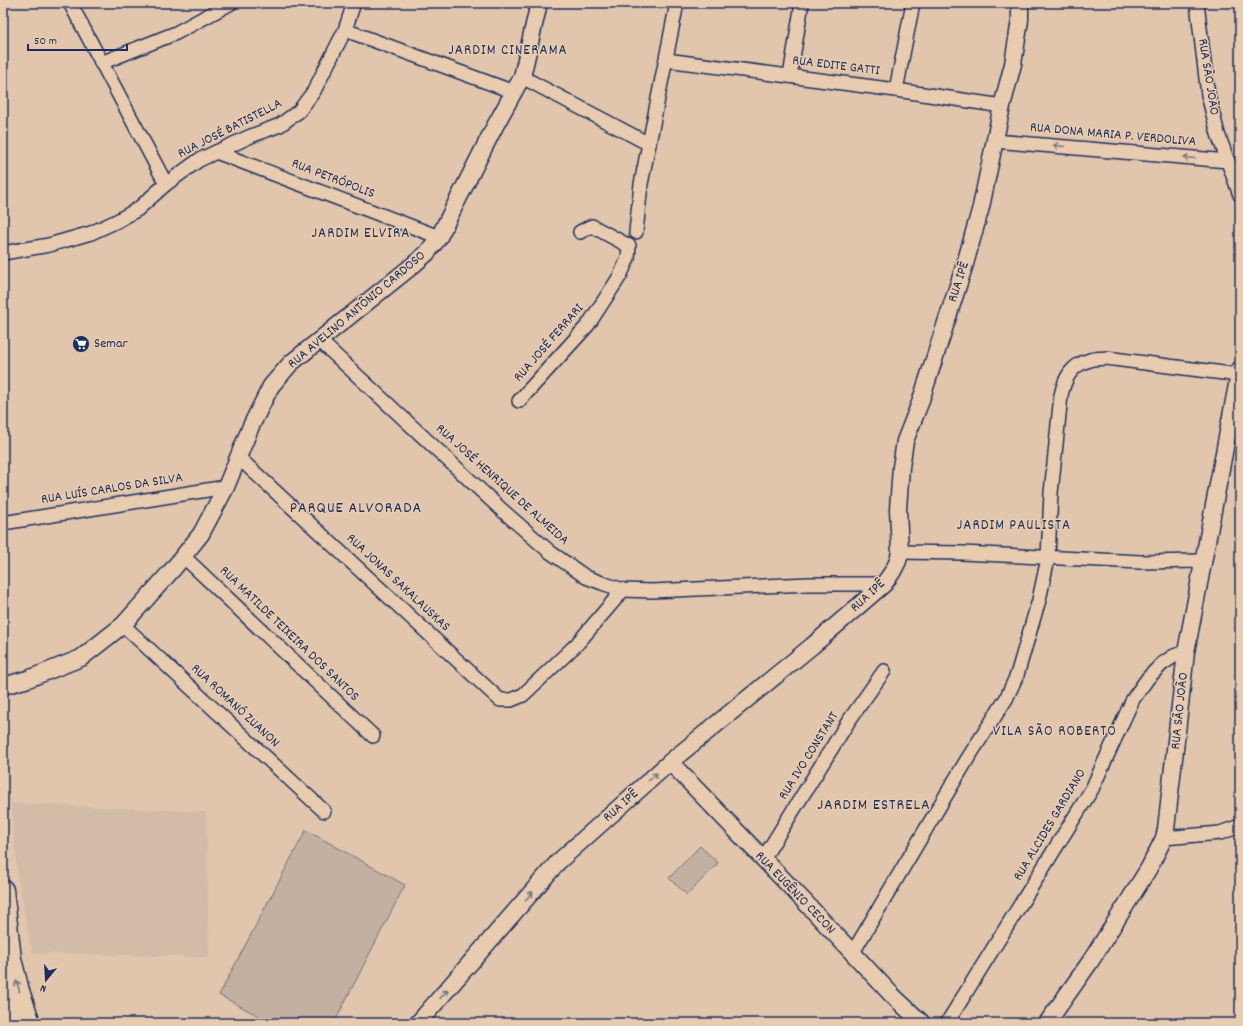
<svg xmlns="http://www.w3.org/2000/svg" width="1243" height="1026" font-family="Dekko,sans-serif">
  <style>
    .built { fill: #d2bba7 }
    .pitch { fill: #c3b0a1; stroke: #6f7080 }
    .lines { fill: none; stroke-linecap: round; stroke-linejoin: round }
    .minor-casing { stroke: #1b2f5e; stroke-width: 16 }
    .tertiary-casing { stroke: #1b2f5e; stroke-width: 19 }
    .primary-casing { stroke: #1b2f5e; stroke-width: 23 }
    .minor { stroke: #e9ccb0; stroke-width: 13 }
    .tertiary { stroke: #e9ccb0; stroke-width: 16 }
    .primary { stroke: #e9ccb0; stroke-width: 20 }
    .oneway { stroke: #787683 }
    .labels { text-anchor: middle; dominant-baseline: central; stroke-width: 3; stroke-linejoin: round; paint-order: stroke }
    .street-label { font-size: 14px; fill: #1b2f5e; stroke: #e9ccb0 }
    .poi-label { font-size: 14px; fill: #1b2f5e; stroke: #e9ccb0; text-anchor: start }
    .neighbourhood-label { font-size: 15px; letter-spacing: 1px; fill: #1b2f5e; stroke: #e9ccb0 }
    .quarter-label { font-size: 16px; letter-spacing: 1px; fill: #1b2f5e; stroke: #e9ccb0 }
  </style>
  <rect width="100%" height="100%" fill="#e1c6ad"/>
  <filter id="ink" filterUnits="userSpaceOnUse"><feTurbulence type="fractalNoise" baseFrequency=".025" numOctaves="2"/><feDisplacementMap in="SourceGraphic" scale="8" xChannelSelector="R" yChannelSelector="G"/><feConvolveMatrix kernelMatrix="1 2 1 2 8 2 1 2 1" color-interpolation-filters="sRGB"/></filter>
  <g filter="url(#ink)">
    <!-- built -->
    <path class="built" d="M11,803L206,812L209,957L32,953L18,879Z"/>
    <!-- pitch -->
    <g class="pitch">
      <path d="M306,830L405,885L334,1023H272L219,995Z"/>
      <path d="M700,846L718,863L687,895L669,878Z"/>
    </g>
    <g class="lines">
      <!-- minor casing -->
      <g class="minor-casing">
        <g id="minor">
          <path d="M70,3L166,184"/>
          <path d="M1197,3L1208,95L1218,134L1240,195"/>
          <path d="M345,30L514,92"/>
          <path d="M666,60L896,90L1002,106"/>
          <path d="M101,63L176,33L231,3"/>
          <path d="M790,76L802,3"/>
          <path d="M522,77L649,144"/>
          <path d="M896,90L913,3"/>
          <path d="M995,141L1228,161"/>
          <path d="M216,152L439,237"/>
          <path d="M636,232L641,184L677,3"/>
          <path d="M3,253L49,245L91,233L117,221L138,209L166,184L199,160L251,136L280,125L299,111L314,91L345,30L354,3"/>
          <path d="M319,340L503,511L550,552L586,577L602,583L623,590L652,591L809,584H884"/>
          <path d="M519,401L588,325L620,276L628,258L629,246L592,226L580,232"/>
          <path d="M238,457L500,700H511L523,695L577,644L623,590"/>
          <path d="M3,523L226,487"/>
          <path d="M900,552L962,553L1140,562L1203,561"/>
          <path d="M183,556L373,736"/>
          <path d="M123,625L324,811"/>
          <path d="M1164,838L1220,833L1240,826"/>
          <path d="M763,859L848,722L884,671"/>
          <path d="M852,954L968,758L1006,699L1017,675L1039,600L1048,558L1051,493L1061,395C1065,378 1071,365 1090,360C1094,358 1101,359 1106,358L1239,375"/>
          <path d="M947,1023L1092,789L1133,699L1148,678L1162,664L1174,656L1186,652"/>
        </g>
      </g>
      <!-- tertiary casing -->
      <g class="tertiary-casing">
        <g id="tertiary">
          <path d="M3,686L28,679L81,658L123,625L173,569L201,534L226,487L251,426L271,386L291,363L412,266L427,253L439,237L495,126L522,77L539,3"/>
          <path d="M670,762L804,901L892,995L922,1023"/>
          <path d="M418,1023L558,862L670,762L812,646L884,584L893,571L898,561L900,552L898,509L901,467L905,441L920,403L965,264L981,207L1002,106L1013,64L1020,20V3"/>
          <path d="M1047,1023L1090,962L1126,905L1149,868L1164,838L1166,829L1186,652L1240,369"/>
        </g>
      </g>
      <!-- primary casing -->
      <g class="primary-casing">
        <g id="primary">
          <path d="M3,890L11,959L19,991L30,1023"/>
          <path d="M3,981L6,996L15,1023"/>
        </g>
      </g>
      <!-- minor -->
      <use href="#minor" class="minor"/>
      <!-- tertiary -->
      <use href="#tertiary" class="tertiary"/>
      <!-- primary -->
      <use href="#primary" class="primary"/>
    </g>
    <!-- one-way arrows -->
    <defs><path id="oneway-shaft" d="M-6 0H5M1.5-3L5.5 0L1.5 3" fill="none" stroke-width="1.6" stroke-linecap="round" stroke-linejoin="round"/></defs>
    <g class="oneway">
      <use href="#oneway-shaft" transform="translate(1059 146) rotate(-175)"/>
      <use href="#oneway-shaft" transform="translate(1189 158) rotate(-175)"/>
      <use href="#oneway-shaft" transform="translate(653 777) rotate(-42)"/>
      <use href="#oneway-shaft" transform="translate(529 896) rotate(-49)"/>
      <use href="#oneway-shaft" transform="translate(18 986) rotate(-105)"/>
      <use href="#oneway-shaft" transform="translate(444 994) rotate(-49)"/>
    </g>
  </g>
  <!-- icons -->
  <defs>
    <g id="supermarket-disc" transform="scale(0.9)"><circle r="9.5" fill="#1b2f5e" stroke="#e9ccb0"/><path d="M-6-5.5h2.5l.6 2H6L4.5 2H-2.5L-4.4-4H-6ZM-1.5 3.2a1.3 1.3 0 1 0 .1 0ZM3 3.2a1.3 1.3 0 1 0 .1 0Z" fill="#fff"/></g>
  </defs>
  <g fill-rule="evenodd">
    <use href="#supermarket-disc" x="81" y="344"/>
  </g>
  <g class="labels">
    <!-- street labels -->
    <g class="street-label">
      <text transform="translate(836 66) rotate(7)">RUA EDITE GATTI</text>
      <text transform="translate(1208 77) rotate(81)">RUA SÃO JOÃO</text>
      <text transform="translate(230 129) rotate(-27)">RUA JOSÉ BATISTELLA</text>
      <text transform="translate(1113 135) rotate(5)">RUA DONA MARIA P. VERDOLIVA</text>
      <text transform="translate(333 179) rotate(21)">RUA PETRÓPOLIS</text>
      <text transform="translate(959 282) rotate(-72)">RUA IPÊ</text>
      <text transform="translate(357 310) rotate(-40)">RUA AVELINO ANTÔNIO CARDOSO</text>
      <text transform="translate(549 343) rotate(-49)">RUA JOSÉ FERRARI</text>
      <text transform="translate(502 485) rotate(42)">RUA JOSÉ HENRIQUE DE ALMEIDA</text>
      <text transform="translate(112 489) rotate(-9)">RUA LUÍS CARLOS DA SILVA</text>
      <text transform="translate(398 583) rotate(43)">RUA JONAS SAKALAUSKAS</text>
      <text transform="translate(868 596) rotate(-43)">RUA IPÊ</text>
      <text transform="translate(289 634) rotate(44)">RUA MATILDE TEIXEIRA DOS SANTOS</text>
      <text transform="translate(235 706) rotate(43)">RUA ROMANÓ ZUANON</text>
      <text transform="translate(1180 711) rotate(-84)">RUA SÃO JOÃO</text>
      <text transform="translate(809 756) rotate(-58)">RUA IVO CONSTANT</text>
      <text transform="translate(621 806) rotate(-42)">RUA IPÊ</text>
      <text transform="translate(1050 825) rotate(-59)">RUA ALCIDES GARDIANO</text>
      <text transform="translate(795 893) rotate(46)">RUA EUGÊNIO CECON</text>
    </g>
    <!-- poi labels -->
    <g class="poi-label">
      <text x="94" y="344">Semar</text>
    </g>
    <!-- neighbourhood labels -->
    <g class="neighbourhood-label">
      <text x="508" y="51">JARDIM CINERAMA</text>
      <text x="361" y="234">JARDIM ELVIRA</text>
      <text x="1014" y="526">JARDIM PAULISTA</text>
      <text x="1055" y="732">VILA SÃO ROBERTO</text>
    </g>
    <!-- quarter labels -->
    <g class="quarter-label">
      <text x="356" y="508">PARQUE ALVORADA</text>
      <text x="874" y="805">JARDIM ESTRELA</text>
    </g>
  </g>
  <!-- margin -->
  <rect width="1243" height="1026" fill="none" stroke="#e9ccb0" stroke-width="16"/>
  <rect x="8" y="8" width="1227" height="1010" fill="none" stroke="#1b2f5e" stroke-width="1.5" filter="url(#ink)"/>
  <!-- north arrow -->
  <g transform="translate(46 980) rotate(198)" stroke="#e9ccb0" stroke-width="3" paint-order="stroke">
  <path d="M0-3L7 15L0 10L-7 15Z" fill="#1b2f5e"/>
  <text y="-6" font-size="11" font-weight="bold" text-anchor="middle" fill="#1b2f5e">N</text>
  </g>
  <!-- scale -->
  <path d="M28 44v6h99v-6" fill="none" stroke="#1b2f5e" stroke-width="2"/>
  <text x="34" y="44" font-size="12" fill="#1b2f5e" stroke="#e9ccb0" stroke-width="3" paint-order="stroke">50 m</text>
</svg>
